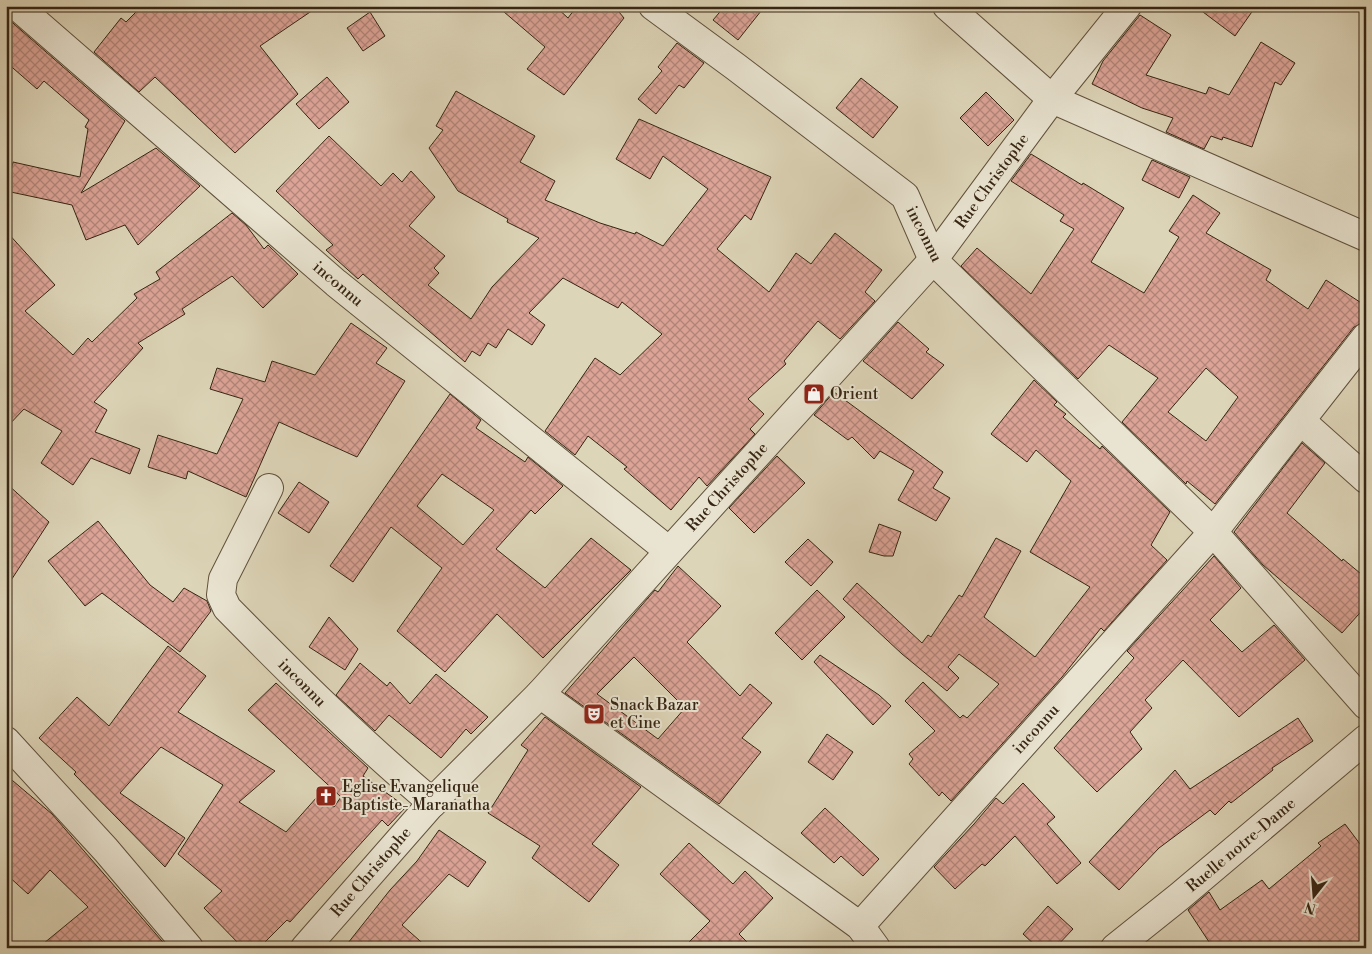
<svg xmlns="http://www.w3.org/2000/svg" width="1372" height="954" font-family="'Libre Bodoni',serif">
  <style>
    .building { fill: url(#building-cross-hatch); stroke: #362513; fill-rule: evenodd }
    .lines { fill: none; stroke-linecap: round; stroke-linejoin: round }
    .minor-casing { stroke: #60513c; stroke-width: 30 }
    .minor { stroke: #e9e4d1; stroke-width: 28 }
    .labels { text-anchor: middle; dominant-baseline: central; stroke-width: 4; stroke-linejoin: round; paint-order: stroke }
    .street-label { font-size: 16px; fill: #362513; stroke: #e9e4d1 }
    .poi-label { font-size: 16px; fill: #362513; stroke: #e9e4d1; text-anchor: start }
  </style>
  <defs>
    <pattern id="building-cross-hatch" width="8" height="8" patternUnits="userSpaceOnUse" patternTransform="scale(1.25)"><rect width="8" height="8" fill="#dca497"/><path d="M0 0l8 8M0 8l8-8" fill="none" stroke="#b3857a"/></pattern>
  </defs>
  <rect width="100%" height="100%" fill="#ddd5b8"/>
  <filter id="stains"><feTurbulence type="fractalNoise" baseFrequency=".004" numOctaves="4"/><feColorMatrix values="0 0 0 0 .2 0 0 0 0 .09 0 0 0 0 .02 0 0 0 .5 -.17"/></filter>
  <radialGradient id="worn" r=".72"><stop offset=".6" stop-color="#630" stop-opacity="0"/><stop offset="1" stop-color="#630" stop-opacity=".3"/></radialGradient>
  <!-- building -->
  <g class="building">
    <path d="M142,6H319L260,46L298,94L235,153L155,77L139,92L94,52L121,18L126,22Z"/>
    <path d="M497,6H555L568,18L577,6H614L624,18L564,95L527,69L545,47Z"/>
    <path d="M725,6H765L738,40L713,20Z"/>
    <path d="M1195,6H1256L1235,36Z"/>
    <path d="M370,12L385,36L363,51L347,28Z"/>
    <path d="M1140,15L1171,35L1146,75L1206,94L1209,87L1229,95L1261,42L1295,63L1281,85L1275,82L1252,147L1223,137L1222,140L1211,136L1204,149L1166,132L1173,118L1142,108L1092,84L1103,61Z"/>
    <path d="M6,17L125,121L81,193L156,148L200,186L138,245L125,225L86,240L72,205L6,191L13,162L80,177L88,129L85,127L89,120L44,81L37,89L6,62Z"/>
    <path d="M677,43L704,63L684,88L679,85L656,114L638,99L662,71L658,67Z"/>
    <path d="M327,77L349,102L319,129L296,104Z"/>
    <path d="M861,78L898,107L873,138L836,108Z"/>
    <path d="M456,91L535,136L520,162L555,181L545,200L600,223L635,234L636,232L663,246L708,189L663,156L650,179L616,159L639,119L771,177L751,220L745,215L717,249L769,292L796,253L811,264L835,233L882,270L865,292L875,301L840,339L818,321L784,361L786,364L748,399L764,414L750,429L755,434L707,486L699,477L671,510L624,469L627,467L588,436L575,455L545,431L595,358L620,375L662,334L622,302L618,308L563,278L529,313L545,325L532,345L508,329L496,348L488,343L480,356L472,351L465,362L363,274L358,279L326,250L333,245L276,191L329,136L381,186L393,173L402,182L411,171L435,197L409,226L445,256L434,268L439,273L428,285L471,319L492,287L539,238L507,222L508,219L458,191L429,148L443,130L436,126Z"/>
    <path d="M986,92L1014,120L988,146L960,118Z"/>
    <path d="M1031,154L1082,185L1083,183L1124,208L1091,262L1144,293L1179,237L1169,231L1193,195L1220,213L1206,233L1271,270L1266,280L1308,309L1326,280L1366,306V322L1354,327L1215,504L1187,481L1186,484L1122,422L1158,378L1109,345L1078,379L961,266L977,248L1031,294L1074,229L1060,221L1064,215L1011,181ZM1206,368L1238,397L1206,441L1168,412Z"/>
    <path d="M1152,160L1190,177L1179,198L1142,180Z"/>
    <path d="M232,213L246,225L264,249L268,245L298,274L263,308L232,276L182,309L185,314L138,343L143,348L94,402L107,410L95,432L140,449L130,474L91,458L73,485L41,463L62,431L24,409L6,428V231L55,285L25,311L73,355L88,338L92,342L137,298L134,294L160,279L156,272Z"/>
    <path d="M898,322L929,349L926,352L944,365L912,399L863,361Z"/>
    <path d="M351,323L387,348L376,363L405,381L357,457L279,422L246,497L188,471L186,479L148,467L158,435L217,454L243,399L210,389L217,368L265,382L272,361L315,375Z"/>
    <path d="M1034,380L1057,402L1054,405L1066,414L1063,417L1100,449L1102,446L1170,512L1151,545L1167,560L1104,631L1101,628L1062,677L951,801L942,792L939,796L909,764L913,759L909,754L935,731L905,701L923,682L960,718L963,715L967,718L999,684L959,654L948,667L959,678L947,691L902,654L843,599L857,583L922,643L928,635L931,637L959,595L962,597L996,538L1021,551L984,617L1035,657L1090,587L1030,552L1071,481L1036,450L1027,462L991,434Z"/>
    <path d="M834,392L943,472L933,488L950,498L936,521L898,500L914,471L880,451L874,459L852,437L848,440L814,415Z"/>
    <path d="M450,394L481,420L476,428L525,462L528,457L563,486L535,514L531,510L496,549L545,588L591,538L631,570L543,658L497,614L445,672L397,631L442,568L391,527L353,582L330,566ZM442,474L494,510L463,545L417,506Z"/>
    <path d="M1302,443L1325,463L1287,513L1342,561L1343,559L1366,578V606L1342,633L1263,565L1234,532Z"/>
    <path d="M777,456L805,483L754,533L729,508Z"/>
    <path d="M299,482L329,502L309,533L278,513Z"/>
    <path d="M6,483L49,522L6,588Z"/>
    <path d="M98,521L150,585L173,602L184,588L207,601L211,611L180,652L102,593L85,606L48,561Z"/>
    <path d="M879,524L901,532L893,556H884L869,552Z"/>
    <path d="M808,539L833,562L811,586L785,562Z"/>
    <path d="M1214,556L1241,588L1210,620L1242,652L1274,625L1305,660L1239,717L1183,660L1145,700L1152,708L1130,732L1142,749L1097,792L1054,748L1134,658L1127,651Z"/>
    <path d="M678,566L721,606L687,642L740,696L750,684L772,703L742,738L761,752L719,804L565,693L655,590L658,592ZM634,657L685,708L658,739L597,694Z"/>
    <path d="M817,590L845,617L802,660L775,633Z"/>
    <path d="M329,617L358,649L345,670L309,647Z"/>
    <path d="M168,646L206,676L178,712L275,771L239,802L286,832L317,797L334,807L341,797L248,710L276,683L368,768L363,776L406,807L388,826L382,820L290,922L287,920L259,948H243L204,908L222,891L178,854L223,785L161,747L120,793L185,838L165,867L74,774L76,772L39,738L77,697L109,726Z"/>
    <path d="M820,655L879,695L891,706L873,725L814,662Z"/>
    <path d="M360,663L387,686L390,682L410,704L436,674L488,717L471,734L466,729L441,758L389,715L375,731L336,695Z"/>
    <path d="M545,717L641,787L592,844L619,865L589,902L532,858L540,846L488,813L528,750L521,745Z"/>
    <path d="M1298,718L1313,741L1272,768L1273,770L1231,803L1229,801L1215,815L1210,810L1159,848L1119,890L1089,862L1175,770L1190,789Z"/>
    <path d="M827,734L853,752L833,780L808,762Z"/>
    <path d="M6,775L52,814L168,948H38L88,907L50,870L28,894L6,874Z"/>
    <path d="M1023,783L1055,817L1047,824L1081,863L1057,884L1015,836L985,866L982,864L955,889L934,867L974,824L996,798L1003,804Z"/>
    <path d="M825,808L879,859L863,876L841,856L834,863L801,833Z"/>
    <path d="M1345,824L1366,852V939L1352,948H1213L1188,910L1209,892L1220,910L1262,880L1269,889L1321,846L1318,843Z"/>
    <path d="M439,830L486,862L468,887L449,874L402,925L428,948H344L390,890L417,861Z"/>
    <path d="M689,843L733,884L745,871L773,898L739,934L753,948H683L710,921L660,874Z"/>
    <path d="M1048,906L1073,929L1055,948H1038L1023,934Z"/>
  </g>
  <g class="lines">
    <!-- minor casing -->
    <g class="minor-casing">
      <g id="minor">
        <path d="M17,6L336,283L669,551"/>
        <path d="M653,6L736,67L905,196L933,260L1213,532L1366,705"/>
        <path d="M947,6L1052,99L1366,237"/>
        <path d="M1301,421L1366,479"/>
        <path d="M269,488L223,579L221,595L227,608C294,676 360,742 433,803"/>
        <path d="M540,694L860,926L876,948"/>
        <path d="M6,741L106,850L189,948"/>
        <path d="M860,926L1213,532L1366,337"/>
        <path d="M305,948L440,794L540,694L933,260L1052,99L1127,6"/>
        <path d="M1115,948L1180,896L1366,739"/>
      </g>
    </g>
    <!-- minor -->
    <use href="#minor" class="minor"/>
  </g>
  <!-- icons -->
  <defs>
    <g id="shop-square" transform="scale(1.125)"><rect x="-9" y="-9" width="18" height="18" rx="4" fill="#8f2418" stroke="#e9e4d1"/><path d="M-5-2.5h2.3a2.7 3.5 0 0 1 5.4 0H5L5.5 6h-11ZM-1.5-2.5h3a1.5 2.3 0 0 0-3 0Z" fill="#fff"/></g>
    <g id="theatre-square" transform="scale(1.125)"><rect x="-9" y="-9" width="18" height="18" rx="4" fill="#8f2418" stroke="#e9e4d1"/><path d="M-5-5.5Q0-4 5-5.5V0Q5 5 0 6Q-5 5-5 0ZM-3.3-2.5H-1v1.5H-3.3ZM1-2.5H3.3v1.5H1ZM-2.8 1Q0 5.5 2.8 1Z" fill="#fff"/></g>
    <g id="church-square" transform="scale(1.125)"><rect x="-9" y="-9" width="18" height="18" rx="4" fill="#8f2418" stroke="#e9e4d1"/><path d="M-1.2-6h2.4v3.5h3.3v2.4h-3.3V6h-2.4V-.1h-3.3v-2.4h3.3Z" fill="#fff"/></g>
  </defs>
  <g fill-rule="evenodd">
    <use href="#shop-square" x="814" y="394"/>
    <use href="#theatre-square" x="594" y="714"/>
    <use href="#church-square" x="326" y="796"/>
  </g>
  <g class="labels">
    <!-- street labels -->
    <g class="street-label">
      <text transform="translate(992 181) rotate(-54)">Rue Christophe</text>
      <text transform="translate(924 234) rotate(63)">inconnu</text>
      <text transform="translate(338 284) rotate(40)">inconnu</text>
      <text transform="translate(727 487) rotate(-48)">Rue Christophe</text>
      <text transform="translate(302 683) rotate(45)">inconnu</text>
      <text transform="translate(1036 729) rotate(-48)">inconnu</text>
      <text transform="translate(1241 845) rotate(-40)">Ruelle notre-Dame</text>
      <text transform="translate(371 872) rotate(-49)">Rue Christophe</text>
    </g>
    <!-- poi labels -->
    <g class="poi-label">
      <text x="830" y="394">Orient</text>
      <text x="610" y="705">Snack Bazar<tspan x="610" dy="18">et Cine</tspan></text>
      <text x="342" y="787">Eglise Evangelique<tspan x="342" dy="18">Baptiste- Maranatha</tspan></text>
    </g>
  </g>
  <!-- margin -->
  <rect width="1372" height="954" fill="none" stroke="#ddd5b8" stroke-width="25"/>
  <rect x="8" y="8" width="1357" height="939" fill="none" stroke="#362513" stroke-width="2.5"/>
  <rect x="12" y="12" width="1347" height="929" fill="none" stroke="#362513"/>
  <!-- north arrow -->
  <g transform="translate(1314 896) rotate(197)" stroke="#e9e4d1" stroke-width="4" paint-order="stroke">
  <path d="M0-4L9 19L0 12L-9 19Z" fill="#362513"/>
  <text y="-8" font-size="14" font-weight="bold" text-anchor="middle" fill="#362513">N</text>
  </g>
  <rect width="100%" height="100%" filter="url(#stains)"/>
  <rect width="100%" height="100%" fill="url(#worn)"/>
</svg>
